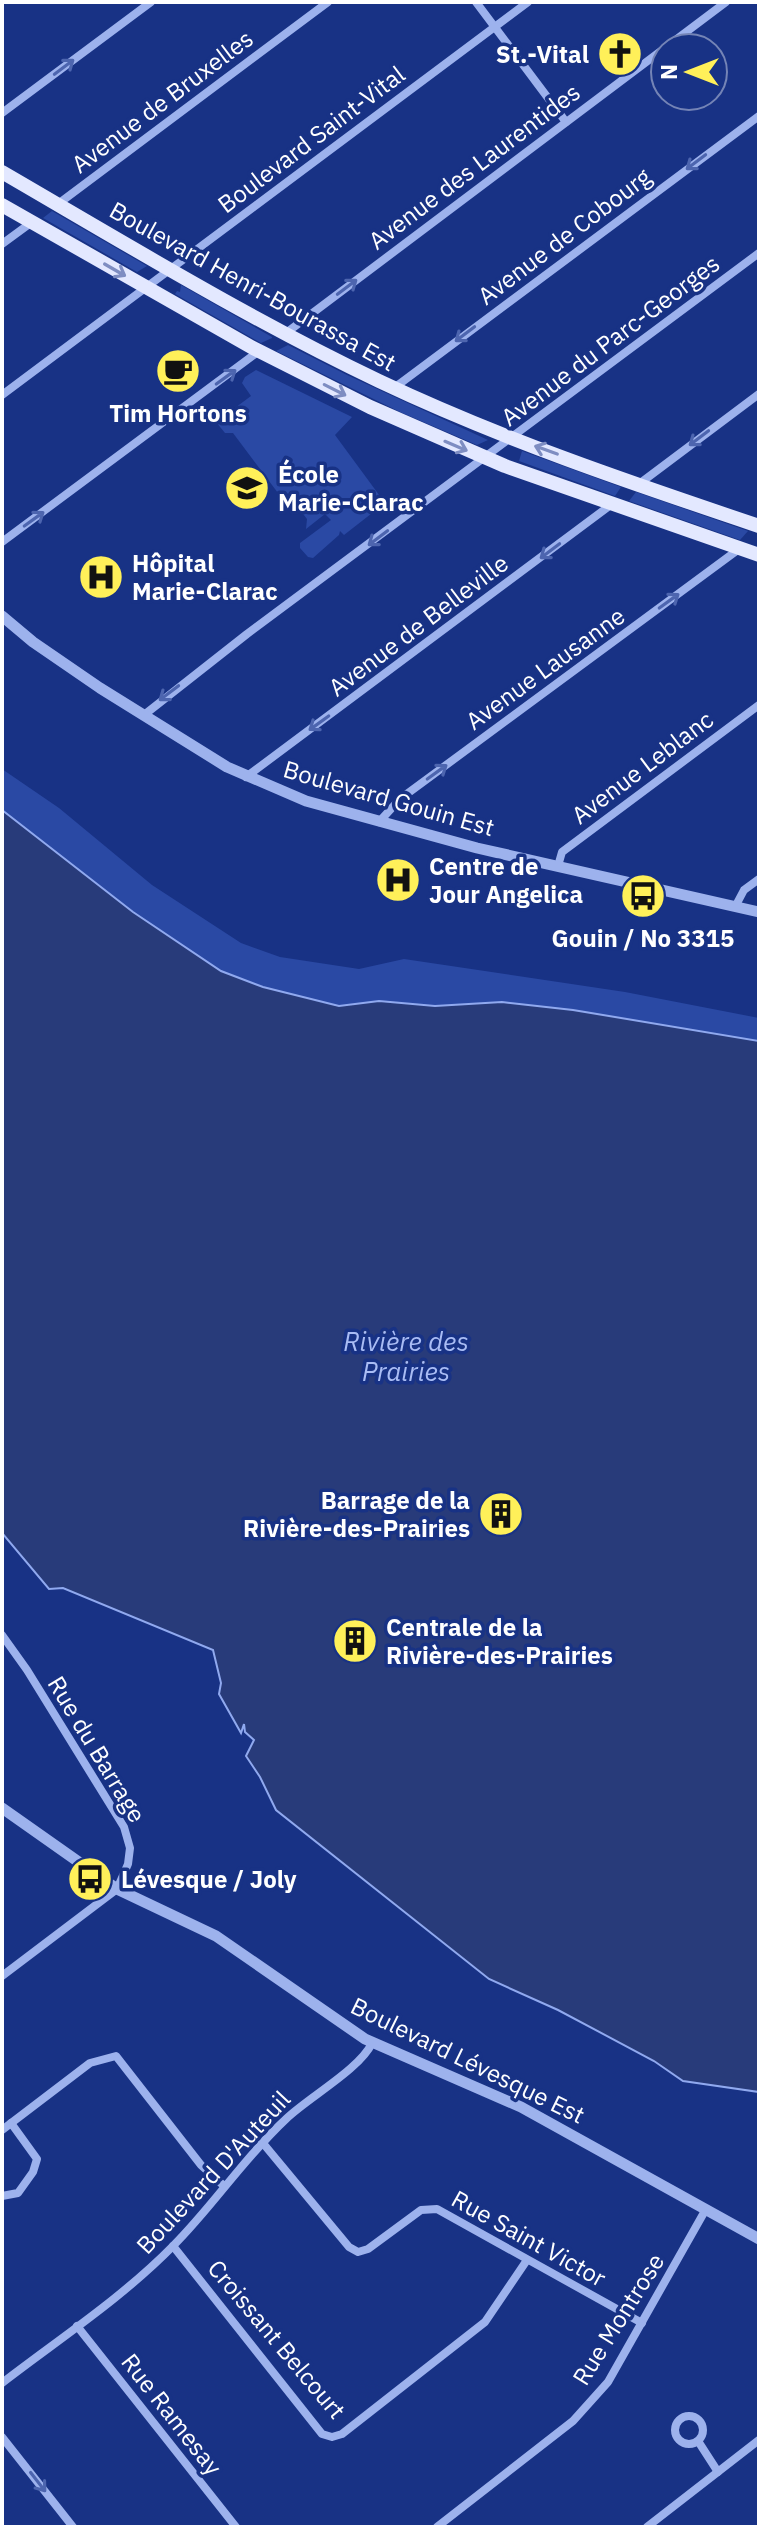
<svg xmlns="http://www.w3.org/2000/svg" width="761" height="2529" font-family="'IBM Plex Sans',sans-serif">
  <style>
    .green { fill: #2a49a4 }
    .water { fill: #283b7a; stroke: #90a9ef; stroke-width: 2 }
    .lines { fill: none; stroke-linecap: round; stroke-linejoin: round }
    .minor { stroke: #9db2ed; stroke-width: 8 }
    .tertiary { stroke: #9db2ed; stroke-width: 11 }
    .primary { stroke: #e3e8ff; stroke-width: 14 }
    .oneway { stroke: #4d65af }
    .oneway2 { stroke: #7e8dc2 }
    .labels { text-anchor: middle; dominant-baseline: central; stroke-width: 7; stroke-linejoin: round; paint-order: stroke }
    .poi-label { font-size: 24px; font-weight: bold; fill: #fff; stroke: #183285; text-anchor: start }
    .street-label { font-size: 24px; fill: #fff; stroke: #183285 }
    .water-label { font-size: 26px; font-style: italic; fill: #a9bcf4; stroke: #183285 }
  </style>
  <rect width="100%" height="100%" fill="#183285"/>
  <!-- green -->
  <g class="green">
    <path d="M52,211L147,266L137,272L43,218Z"/>
    <path d="M181,285L272,337V338L261,343L175,294L177,291L180,292Z"/>
    <path d="M288,345L347,375L488,440L477,445L400,412L276,351Z"/>
    <path d="M256,370L352,417L335,435L385,503L344,535L340,531L339,535L313,558L308,557L300,548V543L331,520L325,514L306,529L307,519L287,493L281,497L233,433H225L216,422L251,396L242,383L245,377Z"/>
    <path d="M522,451L621,487L615,496L519,461Z"/>
    <path d="M636,492L748,531L740,540L629,501Z"/>
    <path d="M2,769L59,808L152,885L241,943L280,957L359,969L404,959L625,992L759,1018V1041L573,1010L502,1002L435,1006L379,1001L339,1006L263,987L221,971L133,912L2,810Z"/>
  </g>
  <!-- water -->
  <path class="water" d="M2,810L133,912L221,971L263,987L339,1006L379,1001L435,1006L502,1002L573,1010L759,1041V2092L683,2081L654,2061L558,2010L489,1979L276,1810L260,1777L246,1756L254,1740L245,1732L244,1724L241,1733L219,1694L221,1683L213,1650L63,1588L49,1589L2,1533Z"/>
  <g class="lines">
    <!-- minor -->
    <g class="minor">
      <path d="M476,2L566,122"/>
      <path d="M2,113L151,2"/>
      <path d="M58,204L328,2"/>
      <path d="M2,244L32,222"/>
      <path d="M286,333L726,2"/>
      <path d="M394,388L759,116"/>
      <path d="M2,395L528,2"/>
      <path d="M639,484L759,394"/>
      <path d="M2,542L259,351"/>
      <path d="M144,715L247,634L759,253"/>
      <path d="M246,777L612,504"/>
      <path d="M379,822L400,799L739,549"/>
      <path d="M558,866L562,852L759,705"/>
      <path d="M735,907L744,890L759,879"/>
      <path d="M2,1635L27,1670L124,1827L130,1848L128,1864L117,1889L2,1976"/>
      <path d="M2,2130L90,2063L116,2056L201,2165L224,2186"/>
      <path d="M262,2142L349,2247L358,2252L368,2249L421,2210L437,2209L642,2323"/>
      <path d="M2,2196L18,2193L33,2172L37,2159L11,2123"/>
      <path d="M173,2246L322,2434L332,2437L342,2434L485,2322L527,2260"/>
      <path d="M77,2326L236,2527"/>
      <path d="M2,2383C59,2339 122,2298 173,2246C213,2206 244,2158 286,2119C309,2097 360,2069 372,2043"/>
      <circle cx="689" cy="2430" r="14"/>
      <path d="M2,2437L73,2527"/>
      <path d="M698,2441L718,2472"/>
      <path d="M437,2527L573,2421L608,2382L706,2209"/>
      <path d="M647,2527L759,2440"/>
    </g>
    <!-- tertiary -->
    <g class="tertiary">
      <path d="M2,616L33,642L100,688L227,767L306,801L477,848L759,912"/>
      <path d="M2,1808L117,1889L216,1936L365,2039L521,2107L759,2239"/>
    </g>
    <!-- primary -->
    <g class="primary">
      <path d="M2,172C126,244 249,319 379,381C501,439 631,483 759,526"/>
      <path d="M2,205L253,348L370,407L505,466L759,555"/>
    </g>
  </g>
  <!-- one-way arrows -->
  <defs><path id="oneway-shaft" d="M-6 0H5M1.5-3L5.5 0L1.5 3" fill="none" stroke-width="1.6" stroke-linecap="round" stroke-linejoin="round" transform="scale(2)"/></defs>
  <g class="oneway">
    <use href="#oneway-shaft" transform="translate(64 67) rotate(-37)"/>
    <use href="#oneway-shaft" transform="translate(696 162) rotate(143)"/>
    <use href="#oneway-shaft" transform="translate(347 287) rotate(-37)"/>
    <use href="#oneway-shaft" transform="translate(465 334) rotate(143)"/>
    <use href="#oneway-shaft" transform="translate(226 377) rotate(-36)"/>
    <use href="#oneway-shaft" transform="translate(699 438) rotate(143)"/>
    <use href="#oneway-shaft" transform="translate(34 519) rotate(-36)"/>
    <use href="#oneway-shaft" transform="translate(378 538) rotate(143)"/>
    <use href="#oneway-shaft" transform="translate(550 551) rotate(143)"/>
    <use href="#oneway-shaft" transform="translate(669 601) rotate(-36)"/>
    <use href="#oneway-shaft" transform="translate(169 693) rotate(143)"/>
    <use href="#oneway-shaft" transform="translate(319 723) rotate(144)"/>
    <use href="#oneway-shaft" transform="translate(437 772) rotate(-36)"/>
    <use href="#oneway-shaft" transform="translate(38 2482) rotate(52)"/>
  </g>
  <g class="oneway2">
    <use href="#oneway-shaft" transform="translate(115 270) rotate(30)"/>
    <use href="#oneway-shaft" transform="translate(335 390) rotate(27)"/>
    <use href="#oneway-shaft" transform="translate(456 446) rotate(23)"/>
    <use href="#oneway-shaft" transform="translate(546 450) rotate(-160)"/>
  </g>
  <!-- icons -->
  <defs>
    <g id="church-disc" transform="scale(2.3)"><circle r="9.5" fill="#fff059" stroke="#183285"/><path d="M-1.2-6h2.4v3.5h3.3v2.4h-3.3V6h-2.4V-.1h-3.3v-2.4h3.3Z" fill="#111"/></g>
    <g id="cafe-disc" transform="scale(2.3)"><circle r="9.5" fill="#fff059" stroke="#183285"/><path d="M-5.5-4.5H6V0H3Q3 3.5 0 3.5H-2.5Q-5.5 3.5-5.5 0ZM3-3.2v2h1.7v-2ZM-6 4.5H4V6H-6Z" fill="#111"/></g>
    <g id="school-disc" transform="scale(2.3)"><circle r="9.5" fill="#fff059" stroke="#183285"/><path d="M0-5L7-2L0 1L-7-2ZM-4 1L0 2.5L4 1V4Q0 6-4 4Z" fill="#111"/></g>
    <g id="hospital-disc" transform="scale(2.3)"><circle r="9.5" fill="#fff059" stroke="#183285"/><path d="M-5-5h3v3.5h4V-5h3V5h-3V1.5h-4V5h-3Z" fill="#111"/></g>
    <g id="bus-disc" transform="scale(2.3)"><circle r="9.5" fill="#fff059" stroke="#183285"/><path d="M-5-6H5V4H4V6H2V4H-2V6H-4V4H-5ZM-3.5-4V0h7V-4ZM-3.5 1.2v1.5H-2V1.2ZM2 1.2v1.5H3.5V1.2Z" fill="#111"/></g>
    <g id="building-disc" transform="scale(2.3)"><circle r="9.5" fill="#fff059" stroke="#183285"/><path d="M-4-6H4V6H1V3H-1V6H-4ZM-2.5-4.3h1.7v1.8h-1.7ZM.8-4.3h1.7v1.8H.8ZM-2.5-1h1.7V.8h-1.7ZM.8-1h1.7V.8H.8Z" fill="#111"/></g>
  </defs>
  <g fill-rule="evenodd">
    <use href="#church-disc" x="620" y="54"/>
    <use href="#cafe-disc" x="178" y="371"/>
    <use href="#school-disc" x="247" y="488"/>
    <use href="#hospital-disc" x="101" y="577"/>
    <use href="#hospital-disc" x="398" y="880"/>
    <use href="#bus-disc" x="643" y="896"/>
    <use href="#building-disc" x="501" y="1514"/>
    <use href="#building-disc" x="355" y="1641"/>
    <use href="#bus-disc" x="90" y="1879"/>
  </g>
  <g class="labels">
    <!-- poi labels -->
    <g class="poi-label">
      <text x="589" y="54" text-anchor="end">St.-Vital</text>
      <text x="178" y="413" text-anchor="middle">Tim Hortons</text>
      <text x="278" y="474">École<tspan x="278" dy="28">Marie-Clarac</tspan></text>
      <text x="132" y="563">Hôpital<tspan x="132" dy="28">Marie-Clarac</tspan></text>
      <text x="429" y="866">Centre de<tspan x="429" dy="28">Jour Angelica</tspan></text>
      <text x="643" y="938" text-anchor="middle">Gouin / No 3315</text>
      <text x="470" y="1500" text-anchor="end">Barrage de la<tspan x="470" dy="28">Rivière-des-Prairies</tspan></text>
      <text x="386" y="1627">Centrale de la<tspan x="386" dy="28">Rivière-des-Prairies</tspan></text>
      <text x="121" y="1879">Lévesque / Joly</text>
    </g>
    <!-- street labels -->
    <g class="street-label">
      <text transform="translate(162 101) rotate(-37)">Avenue de Bruxelles</text>
      <text transform="translate(311 139) rotate(-37)">Boulevard Saint-Vital</text>
      <text transform="translate(474 166) rotate(-37)">Avenue des Laurentides</text>
      <text transform="translate(564 236) rotate(-37)">Avenue de Cobourg</text>
      <text transform="translate(253 286) rotate(29)">Boulevard Henri-Bourassa Est</text>
      <text transform="translate(610 340) rotate(-37)">Avenue du Parc-Georges</text>
      <text transform="translate(418 625) rotate(-37)">Avenue de Belleville</text>
      <text transform="translate(545 668) rotate(-36)">Avenue Lausanne</text>
      <text transform="translate(642 767) rotate(-37)">Avenue Leblanc</text>
      <text transform="translate(389 798) rotate(16)">Boulevard Gouin Est</text>
      <text transform="translate(97 1749) rotate(59)">Rue du Barrage</text>
      <text transform="translate(468 2060) rotate(26)">Boulevard Lévesque Est</text>
      <text transform="translate(213 2172) rotate(-47)">Boulevard D'Auteuil</text>
      <text transform="translate(529 2238) rotate(29)">Rue Saint Victor</text>
      <text transform="translate(618 2319) rotate(-58)">Rue Montrose</text>
      <text transform="translate(277 2339) rotate(50)">Croissant Belcourt</text>
      <text transform="translate(172 2414) rotate(52)">Rue Ramesay</text>
    </g>
    <!-- water labels -->
    <g class="water-label">
      <text x="406" y="1341">Rivière des<tspan x="406" dy="30">Prairies</tspan></text>
    </g>
  </g>
  <!-- border -->
  <rect width="761" height="2529" fill="none" stroke="#ffffff" stroke-width="8"/>
  <!-- north arrow -->
  <g transform="translate(689 72) rotate(270)"><circle r="38" fill="#183285" stroke="#7484b6" stroke-width="2"/>
  <path d="M0-6L14 30L0 20L-14 30Z" fill="#fff059"/>
  <text y="-12" font-size="22" font-weight="bold" text-anchor="middle" fill="#ffffff">N</text>
  </g>
</svg>
